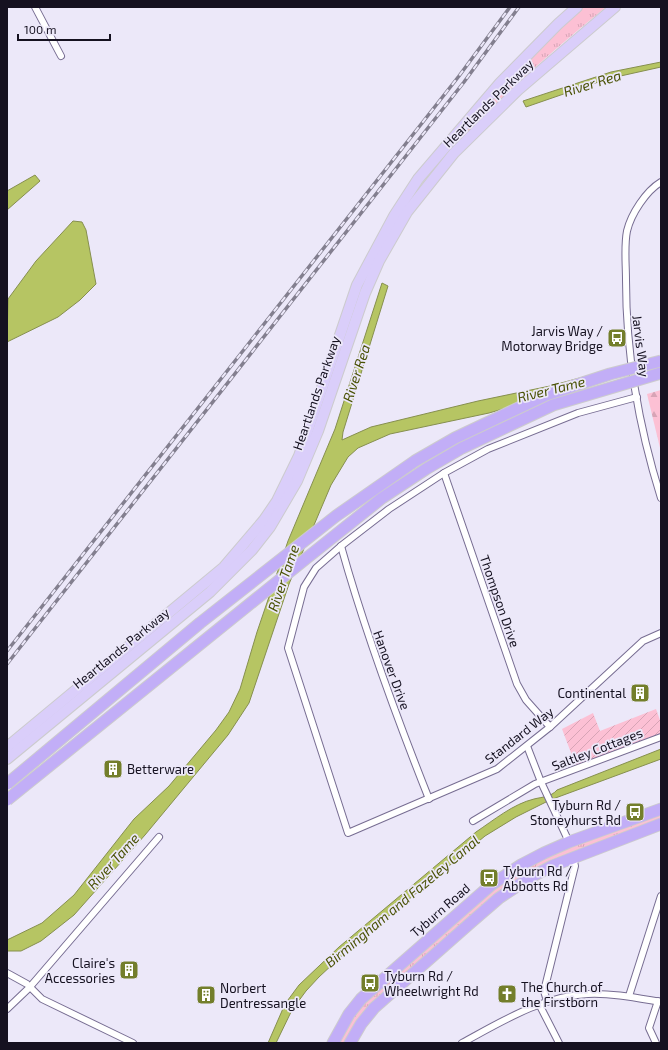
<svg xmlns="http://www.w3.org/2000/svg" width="668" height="1050" font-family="'Exo 2',sans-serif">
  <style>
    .grass { fill: url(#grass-tufts) }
    .forest { fill: url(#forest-firs) }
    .garden { fill: url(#garden-furrows) }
    .water { fill: #b6c563; stroke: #868f4f }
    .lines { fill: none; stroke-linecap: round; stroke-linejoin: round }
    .street-casing { stroke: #776d92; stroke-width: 8 }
    .primary-casing { stroke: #cccbce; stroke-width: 12 }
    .highway-casing { stroke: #cccbce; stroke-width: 13 }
    .street { stroke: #fff; stroke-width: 6 }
    .primary { stroke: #dacefa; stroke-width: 10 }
    .highway { stroke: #c2aef7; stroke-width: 11 }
    .rail-casing { stroke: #837f8f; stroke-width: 3.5 }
    .rail { stroke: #ece8f9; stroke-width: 2; stroke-dasharray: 6; stroke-linecap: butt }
    .highway-bridge-casing { stroke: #cccbce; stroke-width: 13; stroke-linecap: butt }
    .highway-bridge { stroke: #c2aef7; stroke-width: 11 }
    .labels { text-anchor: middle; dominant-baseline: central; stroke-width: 3.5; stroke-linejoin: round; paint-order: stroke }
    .street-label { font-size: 13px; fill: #151120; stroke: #ece8f9 }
    .poi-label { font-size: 13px; fill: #151120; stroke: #ece8f9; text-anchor: start }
    .water-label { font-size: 14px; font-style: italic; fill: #4a5205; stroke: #ece8f9 }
  </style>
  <defs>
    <pattern id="grass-tufts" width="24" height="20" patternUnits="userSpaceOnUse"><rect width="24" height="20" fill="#fcc0d4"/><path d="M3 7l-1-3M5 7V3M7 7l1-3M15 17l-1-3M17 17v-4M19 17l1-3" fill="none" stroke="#d7a4b6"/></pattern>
    <pattern id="forest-firs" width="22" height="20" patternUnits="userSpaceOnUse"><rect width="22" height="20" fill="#fcc0d4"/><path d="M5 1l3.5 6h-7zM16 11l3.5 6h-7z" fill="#d7a4b6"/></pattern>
    <pattern id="garden-furrows" width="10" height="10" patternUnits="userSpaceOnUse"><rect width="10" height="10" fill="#fcc0d4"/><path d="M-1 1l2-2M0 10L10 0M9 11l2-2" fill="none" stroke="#d7a4b6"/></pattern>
  </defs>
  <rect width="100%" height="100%" fill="#ece8f9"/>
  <!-- grass -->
  <g class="grass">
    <path d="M582,7H606C556,48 506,91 461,139L460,138L510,78Z"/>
    <path d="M661,813V820L553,859L536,867L507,887L351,1031L344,1043H337L357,1010L494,888L533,861Z"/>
  </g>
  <!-- forest -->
  <path class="forest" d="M661,390V452L647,394Z"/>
  <!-- garden -->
  <path class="garden" d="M656,709L661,723V734L576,766L562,729L593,713L600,731Z"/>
  <!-- water -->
  <g class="water">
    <path d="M661,62V67L607,79L526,107L523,101L611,72Z"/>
    <path d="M35,175L40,181L7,210V191Z"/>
    <path d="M73,221L82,222L86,230L96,284L80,300L58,317L7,342L8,299L36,261Z"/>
    <path d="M382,283L388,286L343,432L342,440L371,427L478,401L550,386L661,356L592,383L489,413L390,434L358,448L348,457L331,485L289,584L249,703L228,735L145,835L74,915L41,941L21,951H7V940L42,923L74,895L134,819L169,786L216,730L229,712L240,689L257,632L288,541L335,429Z"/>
    <path d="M661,749V759L550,800L516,817L485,836L349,949L319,977L306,991L292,1010L276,1043H268L285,1004L299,985L339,947L476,832C494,820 513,804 534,799C542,797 551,797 557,790Z"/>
  </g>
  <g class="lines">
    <!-- street casing -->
    <g class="street-casing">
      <g id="street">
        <path d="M35,7L61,56"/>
        <path d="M661,182C646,191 631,214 627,231C624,246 626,264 626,280C626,353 639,428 661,498"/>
        <path d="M637,397L578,413L488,449L444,473L389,509L341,546L316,568L304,587L288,648L348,833L497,769L550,727L643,641L661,633"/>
        <path d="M444,473L517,684L526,700L550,727"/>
        <path d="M341,546C365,632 396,716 429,799"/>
        <path d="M527,746L541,782L569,842"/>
        <path d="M473,821L535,784L661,737"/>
        <path d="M7,973L27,984L42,999L133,1043"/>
        <path d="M629,996L661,896"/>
        <path d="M547,1001L544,991L575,866L573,857"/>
        <path d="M539,1004L559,1043"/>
        <path d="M7,1009L29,988L159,837"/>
        <path d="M462,1043C501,1022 542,996 588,994C613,993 637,998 661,1002"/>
        <path d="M656,1043L649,1028L658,1001"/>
      </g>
    </g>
    <!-- primary casing -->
    <g class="primary-casing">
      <g id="primary">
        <path d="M7,747L224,567L264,520L277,501L299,456L357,285L394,216L418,179L500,83L558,24L577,7"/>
        <path d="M7,759L210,592L252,550L270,527L297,481L318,431L365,293L379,261L407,212L454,153L518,90L615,7"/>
      </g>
    </g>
    <!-- highway casing -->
    <g class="highway-casing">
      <g id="highway">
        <path d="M333,1043L349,1014L361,999L491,885L521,865L544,853L569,842L661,809"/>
        <path d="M350,1043L361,1024L374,1008L468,925L499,898L531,877L552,866L661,824"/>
      </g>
    </g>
    <!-- street -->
    <use href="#street" class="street"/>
    <!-- primary -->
    <use href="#primary" class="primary"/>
    <!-- highway -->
    <use href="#highway" class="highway"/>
    <!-- rail casing -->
    <g class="rail-casing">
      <g id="rail">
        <path d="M7,651L459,76L510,7"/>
        <path d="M7,664L464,82L519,7"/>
      </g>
    </g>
    <!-- rail -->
    <use href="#rail" class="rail"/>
    <!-- highway-bridge casing -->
    <g class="highway-bridge-casing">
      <g id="highway-bridge">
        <path d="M7,784L200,623L336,516L415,461L455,438L546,395L610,374L661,361"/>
        <path d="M7,800L303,561L382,498L426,469L462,448L553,405L661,373"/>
      </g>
    </g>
    <!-- highway-bridge -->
    <use href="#highway-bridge" class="highway-bridge"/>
  </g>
  <!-- icons -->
  <defs>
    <g id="bus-square" transform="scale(1)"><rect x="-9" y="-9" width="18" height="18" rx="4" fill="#737e2b" stroke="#ece8f9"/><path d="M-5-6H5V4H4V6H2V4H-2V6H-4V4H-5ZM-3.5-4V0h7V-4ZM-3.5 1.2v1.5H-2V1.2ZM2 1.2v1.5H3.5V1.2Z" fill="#fff"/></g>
    <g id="building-square" transform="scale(1)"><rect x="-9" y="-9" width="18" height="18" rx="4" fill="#737e2b" stroke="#ece8f9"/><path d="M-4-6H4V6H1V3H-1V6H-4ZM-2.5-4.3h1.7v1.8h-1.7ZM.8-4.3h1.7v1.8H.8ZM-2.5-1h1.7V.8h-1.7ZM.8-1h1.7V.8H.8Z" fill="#fff"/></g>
    <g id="church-square" transform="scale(1)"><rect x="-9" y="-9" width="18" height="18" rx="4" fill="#737e2b" stroke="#ece8f9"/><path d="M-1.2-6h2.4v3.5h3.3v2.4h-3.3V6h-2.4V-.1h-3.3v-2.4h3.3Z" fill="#fff"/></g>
  </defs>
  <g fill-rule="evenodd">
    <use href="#bus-square" x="617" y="338"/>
    <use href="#building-square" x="640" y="693"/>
    <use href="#building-square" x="113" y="769"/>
    <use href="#bus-square" x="635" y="812"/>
    <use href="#bus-square" x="489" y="878"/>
    <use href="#building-square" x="129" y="970"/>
    <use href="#bus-square" x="370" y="983"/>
    <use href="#church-square" x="507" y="994"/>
    <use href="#building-square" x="206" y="995"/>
  </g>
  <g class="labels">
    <!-- street labels -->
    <g class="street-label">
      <text transform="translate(488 103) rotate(-44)">Heartlands Parkway</text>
      <text transform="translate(641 346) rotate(83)">Jarvis Way</text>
      <text transform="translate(316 393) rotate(-71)">Heartlands Parkway</text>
      <text transform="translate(500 601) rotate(71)">Thompson Drive</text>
      <text transform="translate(121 648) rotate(-39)">Heartlands Parkway</text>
      <text transform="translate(392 670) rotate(70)">Hanover Drive</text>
      <text transform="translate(519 735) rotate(-38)">Standard Way</text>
      <text transform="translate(597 749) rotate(-21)">Saltley Cottages</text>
      <text transform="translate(440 910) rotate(-41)">Tyburn Road</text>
    </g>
    <!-- poi labels -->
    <g class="poi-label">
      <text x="603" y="331" text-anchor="end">Jarvis Way /<tspan x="603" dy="15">Motorway Bridge</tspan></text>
      <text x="626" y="693" text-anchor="end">Continental</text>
      <text x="127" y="769">Betterware</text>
      <text x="621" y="805" text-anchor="end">Tyburn Rd /<tspan x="621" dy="15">Stoneyhurst Rd</tspan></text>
      <text x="503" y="871">Tyburn Rd /<tspan x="503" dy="15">Abbotts Rd</tspan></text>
      <text x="115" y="963" text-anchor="end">Claire's<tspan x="115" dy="15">Accessories</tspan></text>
      <text x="384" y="976">Tyburn Rd /<tspan x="384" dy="15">Wheelwright Rd</tspan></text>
      <text x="521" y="987">The Church of<tspan x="521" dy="15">the Firstborn</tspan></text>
      <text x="220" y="988">Norbert<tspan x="220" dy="15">Dentressangle</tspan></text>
    </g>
    <!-- water labels -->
    <g class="water-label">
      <text transform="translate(592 83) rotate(-17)">River Rea</text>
      <text transform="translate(356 373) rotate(-72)">River Rea</text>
      <text transform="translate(551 389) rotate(-14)">River Tame</text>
      <text transform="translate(283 578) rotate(-71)">River Tame</text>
      <text transform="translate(113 861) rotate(-48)">River Tame</text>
      <text transform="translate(402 901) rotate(-40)">Birmingham and Fazeley Canal</text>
    </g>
  </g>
  <!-- border -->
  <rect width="668" height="1050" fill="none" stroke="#151120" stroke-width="16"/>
  <!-- scale -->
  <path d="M18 34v6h92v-6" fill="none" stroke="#151120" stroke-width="2"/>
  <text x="24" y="34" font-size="12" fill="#151120" stroke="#ece8f9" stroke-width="3" paint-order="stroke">100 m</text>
</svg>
